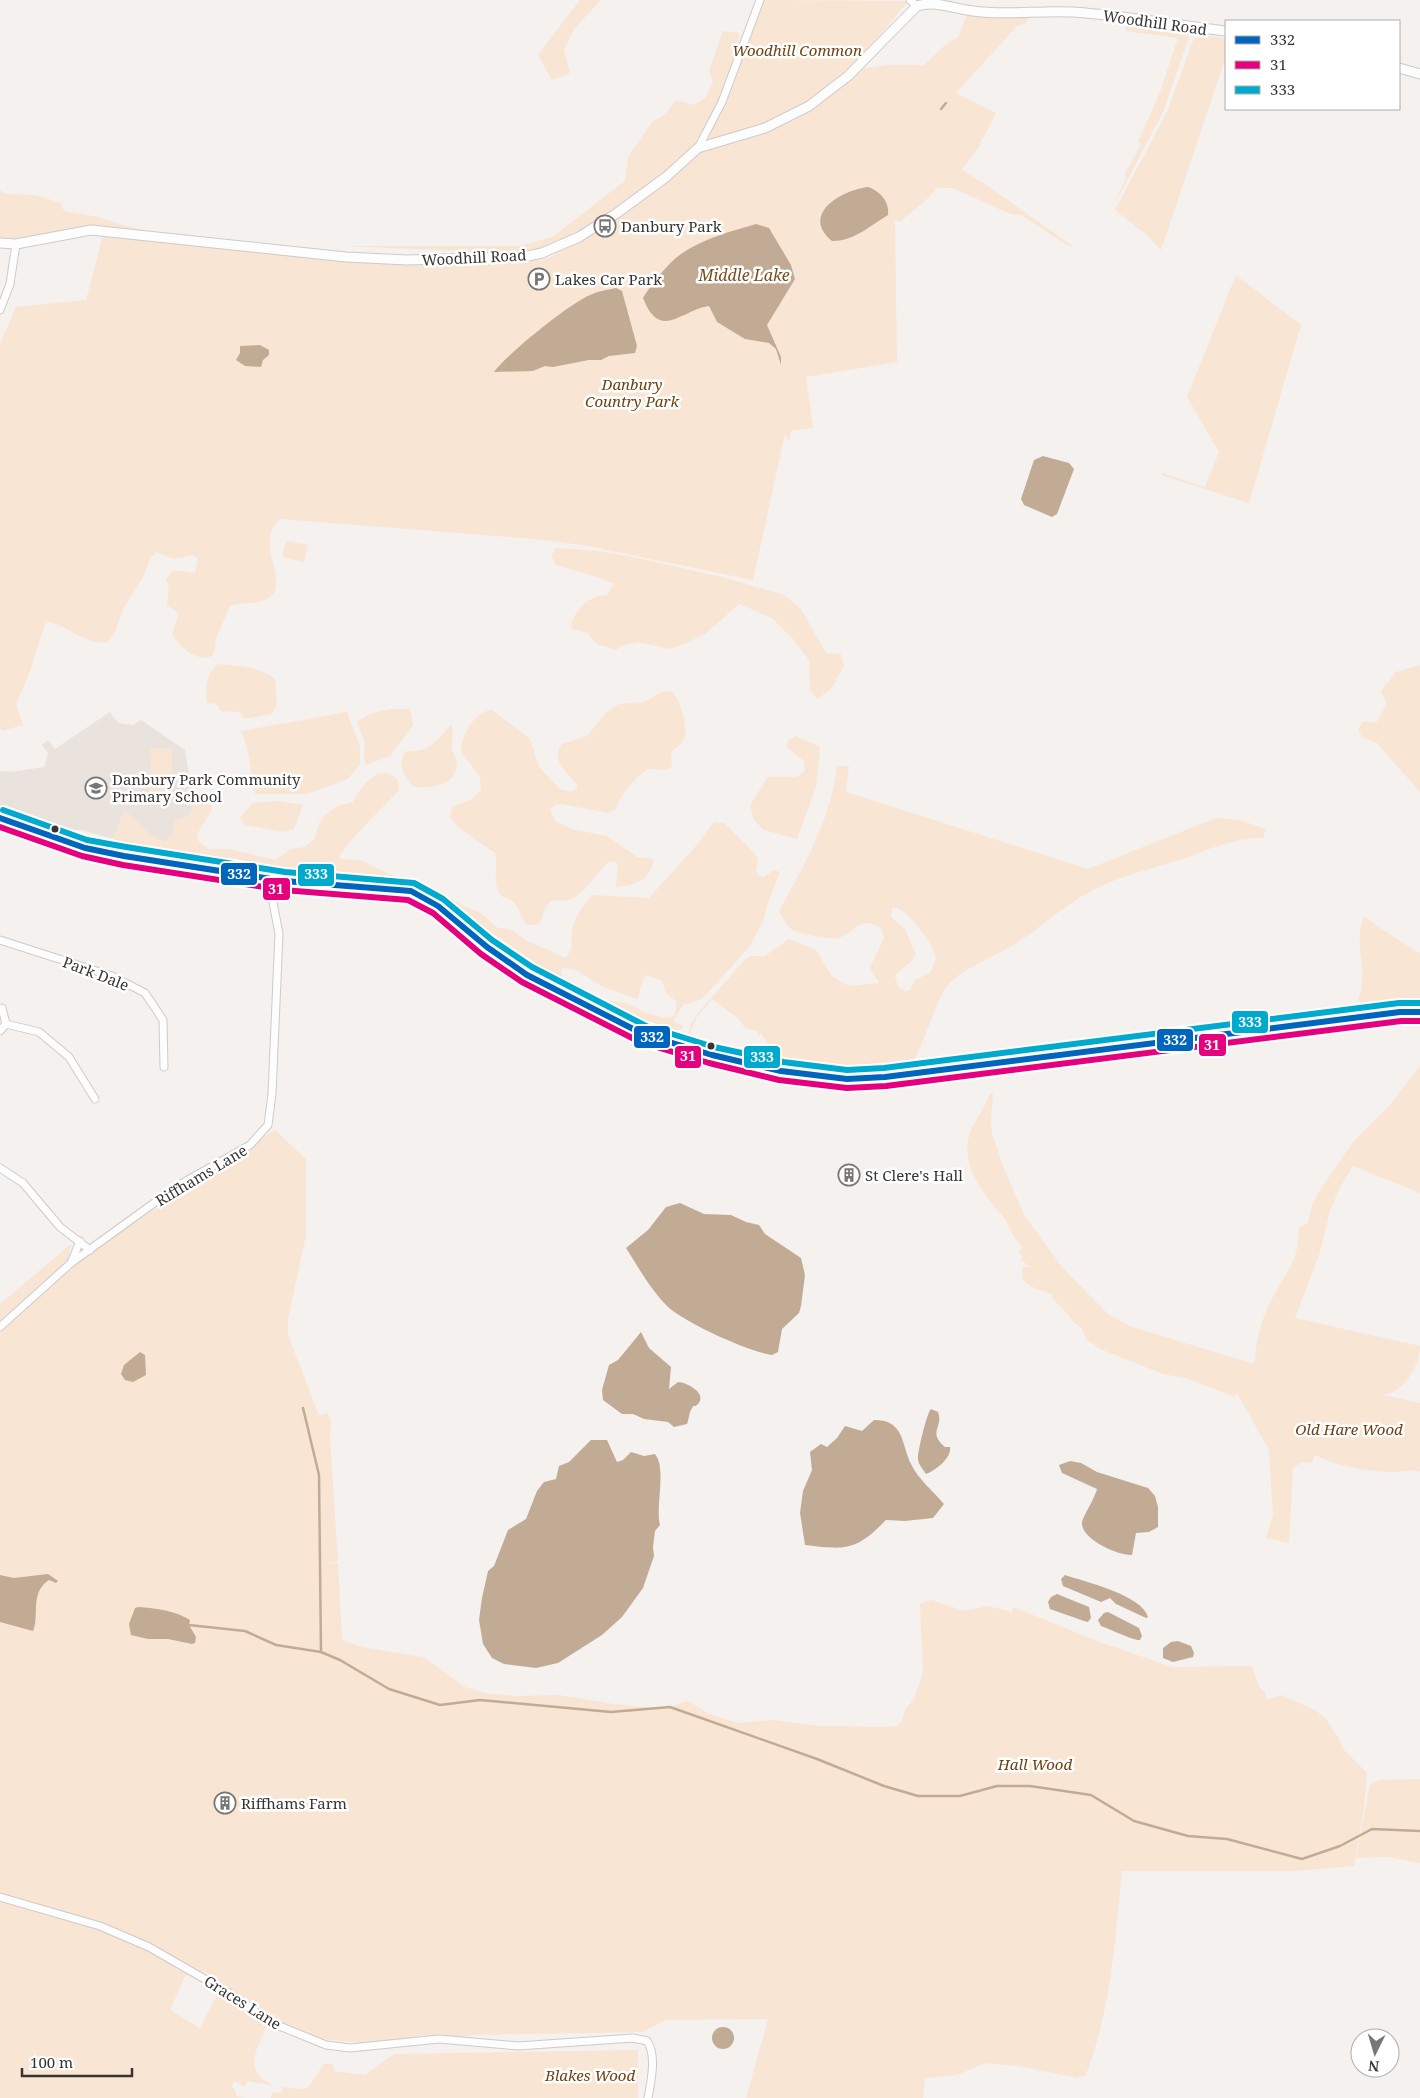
<svg xmlns="http://www.w3.org/2000/svg" width="1420" height="2098" font-family="'Noto Serif',serif">
  <style>
    .built { fill: #eae3dd }
    .green { fill: #f9e5d3; fill-rule: evenodd }
    .water { fill: #c2ab95 }
    .lines { fill: none; stroke-linecap: round; stroke-linejoin: round }
    .stream { stroke: #c2ab95; stroke-width: 2.5 }
    .minor-casing { stroke: #cdcbca; stroke-width: 9 }
    .tertiary-casing { stroke: #cdcbca; stroke-width: 11 }
    .primary-casing { stroke: #cdcbca; stroke-width: 14 }
    .minor { stroke: #fdfdfd; stroke-width: 7 }
    .tertiary { stroke: #fdfdfd; stroke-width: 9 }
    .primary { stroke: #fdfdfd; stroke-width: 11 }
    .bus-1-casing { stroke: #fff; stroke-width: 10 }
    .bus-2-casing { stroke: #fff; stroke-width: 10 }
    .bus-3-casing { stroke: #fff; stroke-width: 10 }
    .bus-1 { stroke: #0065bd; stroke-width: 6 }
    .bus-2 { stroke: #e5007d; stroke-width: 6 }
    .bus-3 { stroke: #00a9ce; stroke-width: 6 }
    .bus-dot { fill: #373534; stroke: #fff; stroke-width: 2 }
    .labels { text-anchor: middle; dominant-baseline: central; stroke-width: 5; stroke-linejoin: round; paint-order: stroke }
    .street-label { font-size: 15px; fill: #373534; stroke: #fff }
    .park-label { font-size: 15px; font-style: italic; fill: #6e4210; stroke: #fff }
    .poi-label { font-size: 15px; fill: #373534; stroke: #fff; text-anchor: start }
    .water-label { font-size: 16px; font-style: italic; fill: #784c1c; stroke: #fff }
    .line-badge { stroke: #fff; stroke-width: 2 }
    .badge-label { font-size: 14px; text-anchor: middle; font-weight: bold; fill: #fff }
  </style>
  <rect width="100%" height="100%" fill="#f4f1ef"/>
  <!-- built -->
  <path class="built" d="M110,712L118,723L133,725L141,720L185,750L194,805L188,816L181,847L106,837L82,830H63L0,808V771L11,772L44,767L48,753L42,745L48,740L55,749Z"/>
  <!-- green -->
  <g class="green">
    <path d="M580,0H601L574,29L564,50L570,73L552,80L538,55Z"/>
    <path d="M762,0L908,1C862,58 821,105 750,130C737,135 723,137 710,140L708,135L724,99L734,83L755,14Z"/>
    <path d="M968,13L1028,18L1026,23L1017,26L956,93L996,113L978,148L962,170L985,184L1074,247H1070L1021,215L1010,214L953,188H937C925,203 913,210 900,222L895,220L897,362L806,377L813,428L791,431L789,442L785,434L753,580L583,545L535,539L280,519C255,544 284,570 274,594C261,606 245,601 230,606L216,638L215,650L212,656C196,663 179,646 172,634L179,614L167,605L169,586L166,579L173,570L195,573L198,559L193,555L173,559L157,552L151,557L143,577L123,609L115,632L107,642C86,646 69,626 49,622L45,624L29,674L16,704L23,725L2,731L0,728V344L16,307L86,300L103,236L353,262L416,264L541,260L551,257L597,230L700,150L767,132L794,120L818,106L861,69L887,65H924L944,46L958,37Z"/>
    <path d="M1126,25L1187,32L1189,37L1164,110L1113,207L1126,178L1125,174L1141,144L1138,142L1159,95L1178,38L1126,31Z"/>
    <path d="M723,31L739,33L738,50L721,98L694,145L659,179L562,242L538,254L339,246H520L552,237L625,181L628,157L652,122L667,113L675,100L694,105L706,97L713,82L709,71Z"/>
    <path d="M1208,36L1226,39V56L1161,250L1147,235L1115,210L1167,112L1194,38Z"/>
    <path d="M0,190L6,194L35,195L61,203L64,211L98,217L165,238L83,225L68,231L21,239H0Z"/>
    <path d="M1236,275L1301,325L1249,503L1161,475L1162,473L1205,487L1219,452L1187,397Z"/>
    <path d="M286,541L308,545L304,562L282,557Z"/>
    <path d="M556,548L597,551L629,556L726,578L784,595L801,609L826,653L841,654L844,666L831,689L817,699L810,690L809,660L792,638L772,618L739,604L705,634L687,643L670,649L639,642L620,646L617,650L597,644L587,633L571,628C574,610 587,596 607,595L614,584L598,577L556,565L551,555Z"/>
    <path d="M218,664C238,666 259,666 275,679L277,704L272,714L245,719L240,712L221,711L216,704L207,703C205,687 206,675 218,664Z"/>
    <path d="M1420,665V792L1377,743L1364,738L1358,731L1363,721L1376,723L1387,704L1381,691L1396,672Z"/>
    <path d="M664,691L672,692C680,698 690,732 683,741C681,745 675,748 671,752L672,767L666,770L647,769C634,780 622,791 616,809L608,813L561,804L555,805L550,810L555,821L572,829L607,836L637,857L654,859C649,881 636,885 616,887L618,864L615,861L608,862C599,870 581,899 568,900C562,901 557,900 551,901L546,906L540,923C515,933 527,901 503,897C490,885 499,868 495,853L459,828L450,818L452,807L472,799L481,790L480,777L461,751C462,734 474,712 492,710L530,739L539,767L560,789L571,792L577,789V785C569,773 549,762 562,744L587,736L607,712L619,704L644,702Z"/>
    <path d="M389,709H410L413,725L390,756L366,765L364,757L365,743L357,722L368,715Z"/>
    <path d="M347,712L360,747V764L348,779L307,794H255L247,747L241,731Z"/>
    <path d="M451,725C455,732 451,740 452,748C452,753 457,758 457,763C457,786 430,788 414,787C404,775 396,766 406,751C430,753 436,741 451,725Z"/>
    <path d="M796,736L820,747L816,787L797,839L764,830L754,820L750,805L768,777H796L805,771L804,761L787,747L788,740Z"/>
    <path d="M151,748H172L171,794L149,793Z"/>
    <path d="M837,766H849L846,792L1088,869L1216,818L1239,820L1266,829L1263,838C1234,837 1209,850 1182,859C1151,869 1115,877 1086,894C1061,908 1039,929 1015,944C996,956 961,969 947,986C936,1000 918,1063 908,1067C880,1081 803,1069 773,1060V1052L761,1033L758,1036L757,1031L745,1028L739,1019L712,999L697,1017L690,1033L707,1043L688,1038L690,1026L696,1015L744,961L750,956H765L789,939L816,950L831,975L842,983L850,986L879,983L870,968L884,938L881,928C859,914 855,933 839,938C832,940 794,933 790,928C785,923 782,916 779,911C804,865 831,820 837,766ZM892,908H898C913,918 931,940 936,958L930,973L915,980L910,990L905,991L898,987L895,976C901,967 912,965 916,954L905,929L891,917Z"/>
    <path d="M385,773C395,776 400,779 399,789C389,803 339,848 340,859L360,860L389,874L440,891L461,905L481,913L496,927L512,930L527,941L566,958C575,944 570,945 572,931C573,918 584,905 592,895L649,898L695,847L714,822L724,823L755,854L758,861L756,872L759,876L764,877L774,870L780,872L766,908L764,919L750,946L702,999L683,1005L673,1021L683,1026V1028L674,1031L662,1028L576,991L424,886L395,878L257,869L112,842L124,809L150,834L164,841L171,837L175,820L188,816L194,805L193,800L203,801L212,806V810L197,834L199,842L209,849H229L275,860L291,849L304,847L314,840L319,823L325,815L337,806L353,802C359,790 371,772 385,773ZM565,968L576,970L603,987L638,999L641,985L646,975L662,981L666,993L677,1002L675,1014L670,1018L662,1017L646,1013L626,1003L606,1000L562,976L561,969Z"/>
    <path d="M279,801L303,805L294,829L284,832L245,825L240,818L252,803Z"/>
    <path d="M1364,917L1420,954V1001L1366,1007L1358,1000C1370,971 1352,943 1364,917Z"/>
    <path d="M1420,1066V1193L1353,1166L1339,1189L1330,1211L1319,1255L1295,1318L1420,1346C1420,1365 1404,1393 1383,1395L1420,1403V1472C1409,1468 1399,1473 1388,1472C1363,1470 1338,1467 1315,1455L1312,1463L1302,1462L1293,1468L1289,1543L1266,1538L1273,1515L1269,1450L1237,1393L1235,1397L1189,1379L1163,1374L1100,1349L1086,1339L1081,1327L1074,1323L1067,1313L1053,1299V1295C1045,1290 1027,1288 1023,1279C1022,1276 1022,1270 1022,1267H1030L1021,1260L1023,1256L1018,1252L1023,1247C1013,1240 1010,1225 1002,1215C982,1193 958,1161 971,1130C977,1117 986,1106 990,1093L993,1094L991,1124L992,1133L1003,1166L1024,1215L1062,1267L1108,1314L1129,1326L1251,1363L1255,1362C1256,1338 1262,1316 1274,1295C1289,1268 1299,1259 1299,1227L1308,1223L1312,1205L1320,1190L1353,1142L1389,1106Z"/>
    <path d="M275,1130L306,1159V1235L288,1319V1335L319,1415L327,1413L331,1420L330,1439L338,1561L326,1564L338,1563L342,1640L362,1647L423,1657L465,1687L484,1693L516,1696L560,1695L613,1704L656,1708L670,1707L688,1701L709,1714L737,1723L773,1720L820,1726L886,1727L896,1726L902,1721L906,1708L914,1699L923,1672L920,1604L931,1600L964,1611L988,1606L1012,1612L1013,1607L1100,1642L1172,1667L1252,1666L1259,1687L1265,1692L1267,1700L1281,1695L1315,1710L1326,1719L1339,1739L1343,1749L1367,1773L1364,1808L1354,1866L1295,1871H1122C1115,1941 1111,2011 1085,2077L1079,2076L1078,2078L1019,2066L985,2063L957,2075L925,2078L923,2098H746L768,2019L666,2020L643,2032L472,2035C454,2039 436,2033 419,2036C411,2037 404,2041 396,2041C367,2044 337,2043 309,2035C274,2025 235,1991 204,1971L185,1976L170,2010L200,2028L219,1991L268,2023C257,2050 240,2072 276,2086L247,2081L245,2087L234,2081L232,2087L236,2092V2096L244,2098H0V1304L71,1244L67,1263L85,1254L180,1193L179,1191L189,1182L213,1171Z"/>
    <path d="M1420,1779V1863L1389,1857L1356,1858L1370,1785L1380,1780Z"/>
    <path d="M638,2050V2098H271L272,2092L282,2093L281,2087L298,2089L308,2088L324,2064H333V2062L334,2071L365,2075L394,2054Z"/>
  </g>
  <!-- water -->
  <g class="water">
    <path d="M868,187C880,191 890,202 888,215C871,225 853,242 832,241C800,214 842,190 868,187Z"/>
    <path d="M756,224L769,228L791,265L795,279L767,325L781,357V365L776,349L769,343L745,339L717,322L709,306C681,310 660,342 643,298C650,286 669,262 681,254C702,239 732,231 756,224Z"/>
    <path d="M616,288L622,291L637,346L635,353L609,356L601,360H589L553,367L545,366L533,371L494,372C507,354 569,304 590,295C598,291 607,290 616,288Z"/>
    <path d="M260,345L269,350V355L263,360L261,367L245,366L236,360L240,353V346Z"/>
    <path d="M1043,456L1069,463L1074,469L1057,514L1052,517L1024,505L1021,499L1034,460Z"/>
    <path d="M680,1203L704,1214L731,1215L746,1222L759,1225L765,1234L801,1258L805,1275L801,1306L799,1313L782,1329L778,1352L772,1355C747,1351 685,1323 667,1306C651,1290 638,1267 626,1248L648,1230L666,1207Z"/>
    <path d="M641,1332L649,1348L671,1367L669,1389L678,1382C686,1382 708,1393 698,1404C693,1409 695,1403 692,1408C689,1412 689,1419 687,1424L674,1427L668,1422L644,1419L633,1414H622L603,1400L602,1390L609,1365L618,1360Z"/>
    <path d="M140,1352L145,1355L146,1375L133,1382L125,1380L121,1374L124,1365Z"/>
    <path d="M931,1409L938,1412C944,1427 927,1432 945,1447H950C952,1458 935,1471 926,1474C923,1469 918,1464 918,1459C917,1454 927,1412 931,1409Z"/>
    <path d="M874,1420C905,1420 901,1444 911,1464C918,1479 934,1492 944,1504L933,1518L905,1521L886,1520C856,1551 846,1550 805,1545L800,1513L803,1491L812,1470L810,1452L821,1444L827,1447L837,1438L845,1426L862,1431Z"/>
    <path d="M591,1440H607L617,1462L623,1460L631,1452L644,1456L655,1454C667,1469 655,1506 660,1525L655,1531L653,1547L654,1556L643,1588L622,1617L602,1635L558,1663L536,1668L504,1664L492,1658L483,1644L479,1620L482,1598L488,1571L494,1566L508,1530L526,1519L537,1491L544,1482L556,1479L559,1466L569,1462Z"/>
    <path d="M1070,1461L1081,1463L1097,1472L1148,1488L1155,1496L1158,1507V1527L1149,1532L1136,1533L1132,1555C1119,1556 1080,1539 1082,1522C1084,1514 1094,1500 1097,1489L1062,1473L1059,1465Z"/>
    <path d="M48,1574L58,1581L56,1583L49,1580C29,1593 40,1616 33,1631L0,1622V1575L14,1578Z"/>
    <path d="M1065,1575C1086,1582 1142,1595 1148,1617L1146,1618L1116,1604L1110,1598L1101,1602L1063,1586L1061,1579Z"/>
    <path d="M1057,1594L1089,1607L1091,1618L1088,1622L1084,1621L1050,1609L1048,1602L1051,1597Z"/>
    <path d="M138,1607C156,1608 176,1611 190,1620L189,1625L196,1637L195,1643L192,1644L168,1639H148L131,1635L129,1624L135,1608Z"/>
    <path d="M1108,1612L1139,1628L1142,1636L1140,1640C1134,1641 1110,1629 1101,1626L1098,1620L1104,1613Z"/>
    <path d="M1178,1641L1191,1646L1194,1653L1193,1657L1173,1662L1163,1658V1648L1171,1642Z"/>
    <circle cx="723" cy="2038" r="11"/>
  </g>
  <g class="lines">
    <!-- stream -->
    <g class="stream">
      <path d="M941,109L946,103"/>
      <path d="M303,1408L319,1475L321,1652L340,1660L389,1689L440,1705L480,1700L611,1712L670,1707L817,1759L884,1786L918,1796H960L997,1786H1030L1091,1795L1134,1821L1188,1836L1227,1839L1302,1859L1340,1846L1372,1829L1420,1831"/>
      <path d="M189,1625L245,1631L276,1645L321,1652"/>
    </g>
    <!-- minor casing -->
    <g class="minor-casing">
      <g id="minor">
        <path d="M910,0L917,6"/>
        <path d="M698,148L722,102L760,0"/>
        <path d="M0,310L10,284L16,244"/>
        <path d="M272,897L284,881"/>
        <path d="M0,940L112,976L145,993L163,1020L164,1067"/>
        <path d="M2,1008L6,1024"/>
        <path d="M0,1031L6,1024L39,1032L69,1057L95,1099"/>
        <path d="M0,1168L23,1183L60,1227L90,1250"/>
        <path d="M71,1263L80,1241"/>
        <path d="M0,1327L71,1263L179,1185L250,1145L268,1125L272,1094L279,934L272,897L252,877"/>
        <path d="M0,1897L100,1926L149,1947L229,1993L272,2023L326,2045L350,2048L439,2039L518,2046L633,2038L647,2041C657,2055 651,2081 648,2098"/>
      </g>
    </g>
    <!-- tertiary casing -->
    <g class="tertiary-casing">
      <g id="tertiary">
        <path d="M1399,68L1420,74"/>
        <path d="M0,243L16,244L91,230L346,257L407,260L523,257L542,253L579,237L617,213L666,177L698,148L765,128L809,106L848,76L917,6C935,0 954,9 973,11C1006,16 1039,10 1072,12C1123,15 1175,25 1226,31"/>
      </g>
    </g>
    <!-- primary casing -->
    <g class="primary-casing">
      <path id="primary" d="M0,818L85,848L124,856L284,881L411,891L438,906L487,947L527,975L643,1034L712,1055L781,1071L847,1079L885,1077L1400,1012H1420"/>
    </g>
    <!-- minor -->
    <use href="#minor" class="minor"/>
    <!-- tertiary -->
    <use href="#tertiary" class="tertiary"/>
    <!-- primary -->
    <use href="#primary" class="primary"/>
    <!-- bus-1 casing -->
    <g class="bus-1-casing">
      <path id="bus-1" d="M0,818L85,848L124,856L284,881L411,891L438,906L487,947L527,975L643,1034L712,1055L781,1071L847,1079L885,1077L1400,1012H1420"/>
    </g>
    <!-- bus-2 casing -->
    <g class="bus-2-casing">
      <path id="bus-2" d="M0,827L82,856L123,865L283,890L408,900L433,913L481,954L522,982L640,1042L709,1063L779,1080L847,1088L886,1086L1401,1021H1420"/>
    </g>
    <!-- bus-3 casing -->
    <g class="bus-3-casing">
      <path id="bus-3" d="M3,810L87,840L126,847L285,872L414,883L443,899L492,940L532,967L646,1026L714,1047L783,1062L847,1070L884,1068L1399,1003H1420"/>
    </g>
    <!-- bus-1 -->
    <use href="#bus-1" class="bus-1"/>
    <!-- bus-2 -->
    <use href="#bus-2" class="bus-2"/>
    <!-- bus-3 -->
    <use href="#bus-3" class="bus-3"/>
  </g>
  <!-- icons -->
  <defs>
    <g id="bus-ring" transform="scale(1.125)"><circle r="9.5" fill="#fff" stroke="#797775" stroke-width="1.5"/><path d="M-5-6H5V4H4V6H2V4H-2V6H-4V4H-5ZM-3.5-4V0h7V-4ZM-3.5 1.2v1.5H-2V1.2ZM2 1.2v1.5H3.5V1.2Z" fill="#797775"/></g>
    <g id="parking-ring" transform="scale(1.125)"><circle r="9.5" fill="#fff" stroke="#797775" stroke-width="1.5"/><path d="M-3.5-5.5H1a3.5 3.5 0 0 1 0 7H-1V5.5H-3.5ZM-1-3.4V-.6H.8a1.4 1.4 0 0 0 0-2.8Z" fill="#797775"/></g>
    <g id="school-ring" transform="scale(1.125)"><circle r="9.5" fill="#fff" stroke="#797775" stroke-width="1.5"/><path d="M0-5L7-2L0 1L-7-2ZM-4 1L0 2.5L4 1V4Q0 6-4 4Z" fill="#797775"/></g>
    <g id="building-ring" transform="scale(1.125)"><circle r="9.5" fill="#fff" stroke="#797775" stroke-width="1.5"/><path d="M-4-6H4V6H1V3H-1V6H-4ZM-2.5-4.3h1.7v1.8h-1.7ZM.8-4.3h1.7v1.8H.8ZM-2.5-1h1.7V.8h-1.7ZM.8-1h1.7V.8H.8Z" fill="#797775"/></g>
  </defs>
  <g fill-rule="evenodd">
    <use href="#bus-ring" x="605" y="226"/>
    <use href="#parking-ring" x="539" y="279"/>
    <use href="#school-ring" x="96" y="788"/>
    <use href="#building-ring" x="849" y="1175"/>
    <use href="#building-ring" x="225" y="1803"/>
  </g>
  <!-- markers -->
  <g class="bus-dot">
    <circle cx="55" cy="829" r="4.5"/>
    <circle cx="711" cy="1046" r="4.5"/>
  </g>
  <g class="labels">
    <!-- street labels -->
    <g class="street-label">
      <text transform="translate(1155 22) rotate(8)">Woodhill Road</text>
      <text transform="translate(474 257) rotate(-3)">Woodhill Road</text>
      <text transform="translate(96 973) rotate(21)">Park Dale</text>
      <text transform="translate(201 1175) rotate(-31)">Riffhams Lane</text>
      <text transform="translate(243 2002) rotate(32)">Graces Lane</text>
    </g>
    <!-- park labels -->
    <g class="park-label">
      <text x="797" y="50">Woodhill Common</text>
      <text x="632" y="384">Danbury<tspan x="632" dy="17">Country Park</tspan></text>
      <text x="1349" y="1429">Old Hare Wood</text>
      <text x="1035" y="1764">Hall Wood</text>
      <text x="590" y="2075">Blakes Wood</text>
    </g>
    <!-- poi labels -->
    <g class="poi-label">
      <text x="621" y="226">Danbury Park</text>
      <text x="555" y="279">Lakes Car Park</text>
      <text x="112" y="779">Danbury Park Community<tspan x="112" dy="17">Primary School</tspan></text>
      <text x="865" y="1175">St Clere's Hall</text>
      <text x="241" y="1803">Riffhams Farm</text>
    </g>
    <!-- water labels -->
    <g class="water-label">
      <text x="744" y="275">Middle Lake</text>
    </g>
  </g>
  <g class="line-badge">
    <rect x="220" y="862" width="38" height="24" rx="5" fill="#0065bd"/>
    <rect x="297" y="863" width="38" height="24" rx="5" fill="#00a9ce"/>
    <rect x="262" y="877" width="29" height="24" rx="5" fill="#e5007d"/>
    <rect x="1231" y="1010" width="38" height="24" rx="5" fill="#00a9ce"/>
    <rect x="633" y="1025" width="38" height="24" rx="5" fill="#0065bd"/>
    <rect x="1156" y="1028" width="38" height="24" rx="5" fill="#0065bd"/>
    <rect x="1198" y="1033" width="29" height="24" rx="5" fill="#e5007d"/>
    <rect x="674" y="1045" width="28" height="24" rx="5" fill="#e5007d"/>
    <rect x="743" y="1045" width="38" height="24" rx="5" fill="#00a9ce"/>
  </g>
  <g class="badge-label">
    <text x="239" y="879">332</text>
    <text x="316" y="879">333</text>
    <text x="276" y="894">31</text>
    <text x="1250" y="1027">333</text>
    <text x="652" y="1042">332</text>
    <text x="1175" y="1045">332</text>
    <text x="1212" y="1050">31</text>
    <text x="688" y="1061">31</text>
    <text x="762" y="1062">333</text>
  </g>
  <!-- legend -->
  <rect x="1225" y="20" width="175" height="90" fill="#ffffff" stroke="#afaeae"/>
  <rect x="1235" y="36" width="25" height="8" fill="#0065bd" stroke="#afaeae"/>
  <text x="1270" y="45" font-size="15" fill="#373534">332</text>
  <rect x="1235" y="61" width="25" height="8" fill="#e5007d" stroke="#afaeae"/>
  <text x="1270" y="70" font-size="15" fill="#373534">31</text>
  <rect x="1235" y="86" width="25" height="8" fill="#00a9ce" stroke="#afaeae"/>
  <text x="1270" y="95" font-size="15" fill="#373534">333</text>
  <!-- north arrow -->
  <g transform="translate(1375 2053) rotate(185)"><circle r="24" fill="#ffffff" stroke="#afaeae"/>
  <path d="M0-4L9 19L0 12L-9 19Z" fill="#797775"/>
  <text y="-8" font-size="14" font-weight="bold" text-anchor="middle" fill="#373534">N</text>
  </g>
  <!-- scale -->
  <path d="M22 2068v8h110v-8" fill="none" stroke="#373534" stroke-width="2.5"/>
  <text x="30" y="2068" font-size="15" fill="#373534" stroke="#ffffff" stroke-width="4" paint-order="stroke">100 m</text>
</svg>
